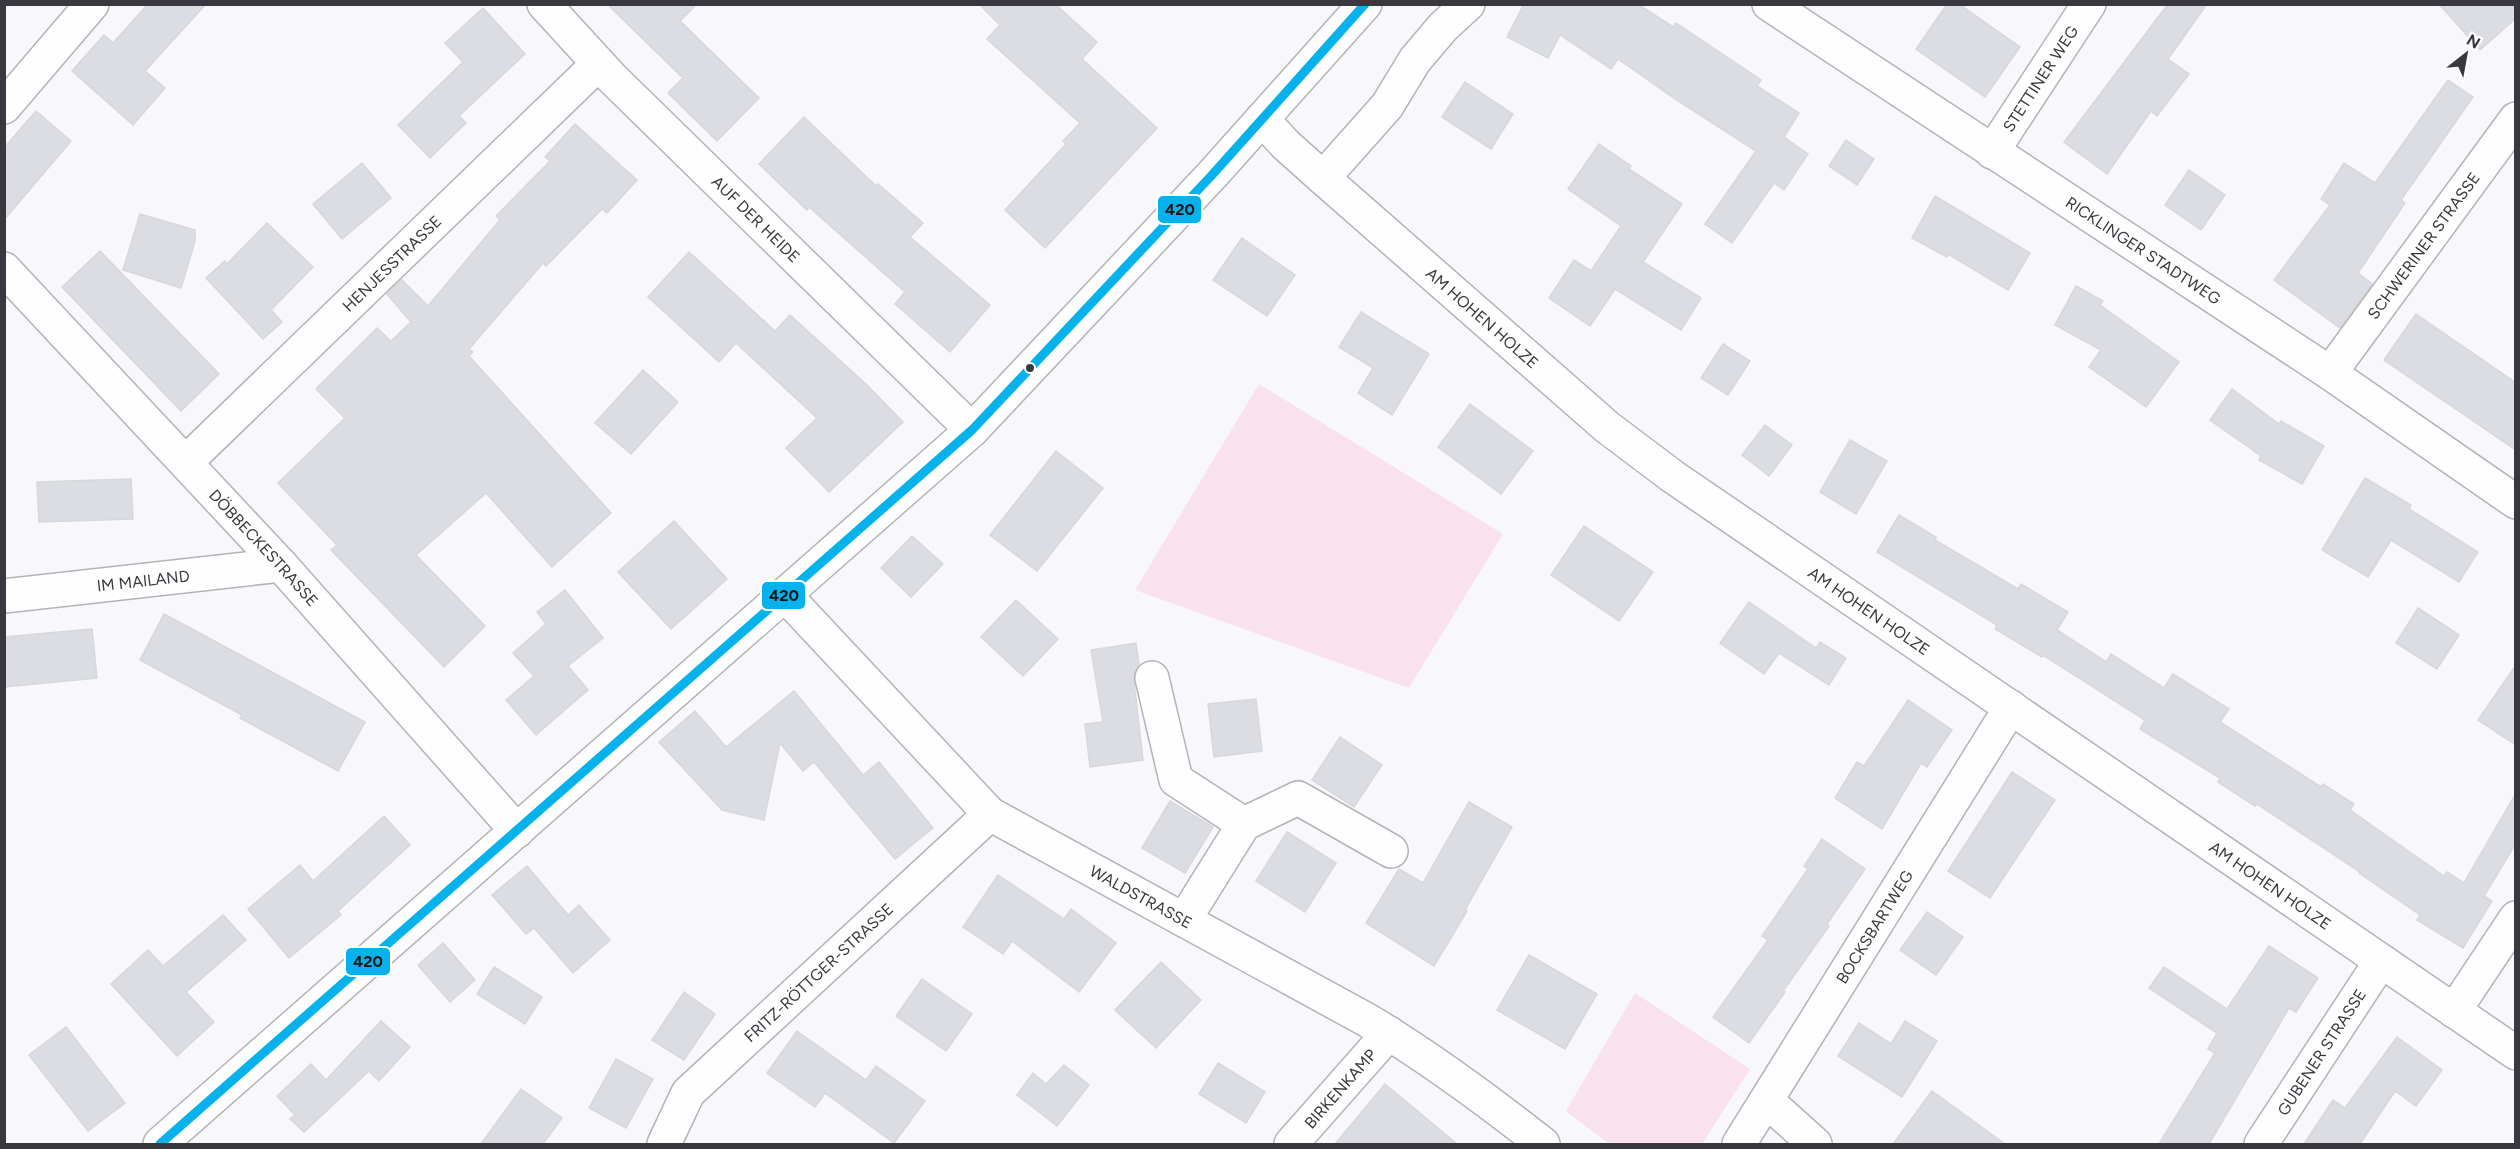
<svg xmlns="http://www.w3.org/2000/svg" width="2520" height="1149" font-family="Figtree,sans-serif">
  <style>
    .green { fill: #fae2ec }
    .building { fill: #dcdde2; stroke: #d6d8dc; stroke-width: 1.5 }
    .lines { fill: none; stroke-linecap: round; stroke-linejoin: round }
    .minor-casing { stroke: #b3b3b8; stroke-width: 36 }
    .tertiary-casing { stroke: #b3b3b8; stroke-width: 36 }
    .minor { stroke: #fefeff; stroke-width: 33 }
    .tertiary { stroke: #fefeff; stroke-width: 33 }
    .bus-1-casing { stroke: #fff; stroke-width: 14 }
    .bus-1 { stroke: #06b2ec; stroke-width: 9 }
    .bus-dot { fill: #39383e; stroke: #fff; stroke-width: 2 }
    .labels { text-anchor: middle; dominant-baseline: central; stroke-width: 5; stroke-linejoin: round; paint-order: stroke }
    .street-label { font-size: 16px; fill: #39383e; stroke: #fff }
    .line-badge { stroke: #fff; stroke-width: 2 }
    .pale-badge-label { font-size: 16px; text-anchor: middle; font-weight: bold; fill: #111 }
  </style>
  <rect width="100%" height="100%" fill="#f7f7fc"/>
  <!-- green -->
  <g class="green">
    <path d="M1259,384L1503,534L1409,688L1135,590Z"/>
    <path d="M1635,993L1750,1069L1702,1144H1609L1566,1111Z"/>
  </g>
  <!-- building -->
  <g class="building">
    <path d="M148,4H206L145,71L165,88L133,125L72,71L104,35L113,43Z"/>
    <path d="M607,4H697L680,21L759,98L717,141L668,93L683,78Z"/>
    <path d="M979,4H1055L1097,42L1082,59L1157,128L1045,248L1005,210L1066,144L1063,141L1080,123L987,39L1000,25Z"/>
    <path d="M1524,4H1638L1673,27L1676,23L1761,80L1757,86L1799,113L1784,137L1808,154L1784,190L1774,183L1732,243L1705,224L1756,151L1675,99L1618,59L1611,69L1560,35L1548,58L1507,37Z"/>
    <path d="M1947,4H1959L2020,47L1985,97L1916,49Z"/>
    <path d="M2168,4H2207L2168,59L2189,74L2157,116L2151,111L2107,174L2064,142Z"/>
    <path d="M2439,4H2516V18L2480,50Z"/>
    <path d="M483,8L525,54L459,116L466,123L430,158L398,125L463,62L445,43Z"/>
    <path d="M2448,80L2473,97L2401,200L2405,203L2358,273L2372,284L2340,328L2274,280L2330,205L2321,199L2344,163L2375,183Z"/>
    <path d="M1465,82L1513,114L1491,149L1442,117Z"/>
    <path d="M36,111L71,141L4,220V148Z"/>
    <path d="M804,117L876,186L878,184L923,223L910,237L990,305L950,352L895,304L905,292L809,207L807,210L759,164Z"/>
    <path d="M575,124L637,180L607,213L602,209L546,266L543,263L469,349L473,352L469,356L611,513L552,567L486,493L416,555L485,626L444,667L331,550L337,545L278,483L345,418L316,389L377,328L391,341L411,322L387,294L402,280L428,306L500,220L496,216L550,161L545,157Z"/>
    <path d="M1846,140L1874,159L1857,185L1829,166Z"/>
    <path d="M1599,144L1631,166L1629,169L1682,204L1643,262L1701,298L1681,330L1615,289L1590,326L1549,298L1574,260L1591,271L1621,226L1568,189Z"/>
    <path d="M362,163L391,198L342,239L313,204Z"/>
    <path d="M2189,170L2225,195L2201,230L2165,205Z"/>
    <path d="M1935,196L2030,253L2008,290L1948,254L1947,257L1912,238Z"/>
    <path d="M140,214L195,230V241L181,288L123,270Z"/>
    <path d="M267,223L313,267L271,310L282,322L263,339L206,278L225,261L227,264Z"/>
    <path d="M1242,238L1295,275L1267,316L1213,280Z"/>
    <path d="M100,251L219,374L181,411L62,287Z"/>
    <path d="M689,252L775,331L790,315L867,385L903,422L829,492L786,448L817,418L736,343L719,362L648,297Z"/>
    <path d="M2076,286L2103,301L2100,305L2179,362L2146,407L2089,367L2101,350L2055,325Z"/>
    <path d="M1361,312L1429,354L1392,415L1358,393L1373,368L1339,347Z"/>
    <path d="M2416,314L2516,383V450L2384,360Z"/>
    <path d="M1723,344L1750,361L1728,395L1701,378Z"/>
    <path d="M643,370L678,402L631,454L595,423Z"/>
    <path d="M2232,389L2279,424L2281,421L2324,446L2302,484L2259,460L2261,456L2210,420Z"/>
    <path d="M1470,404L1533,451L1501,494L1438,447Z"/>
    <path d="M1765,425L1792,445L1769,476L1742,455Z"/>
    <path d="M1850,440L1887,461L1856,514L1820,492Z"/>
    <path d="M1056,451L1103,488L1037,571L990,535Z"/>
    <path d="M2365,478L2411,505L2409,509L2478,552L2459,582L2391,540L2368,577L2322,550Z"/>
    <path d="M131,479L133,519L39,522L37,482Z"/>
    <path d="M1899,515L1936,537L1935,540L2018,589L2021,584L2068,612L2057,630L2106,662L2111,654L2164,688L2173,674L2229,709L2220,722L2321,787L2323,784L2354,804L2350,810L2444,876L2447,872L2464,883L2516,793V843L2484,896L2492,901L2463,948L2417,920L2420,915L2359,873L2360,872L2257,804L2255,806L2218,782L2220,778L2140,729L2145,720L2043,655L2042,657L1995,629L1997,625L1877,552Z"/>
    <path d="M674,521L727,579L671,629L618,572Z"/>
    <path d="M1584,526L1653,572L1619,621L1551,575Z"/>
    <path d="M912,536L943,564L911,597L881,568Z"/>
    <path d="M565,590L603,638L568,666L588,690L536,735L506,700L534,676L513,653L546,624L537,612Z"/>
    <path d="M1016,600L1058,639L1023,676L981,637Z"/>
    <path d="M1749,602L1816,648L1820,642L1846,658L1829,685L1779,653L1764,674L1720,643Z"/>
    <path d="M2418,608L2459,635L2437,669L2396,643Z"/>
    <path d="M164,614L365,722L338,771L240,718L242,715L140,660Z"/>
    <path d="M92,629L97,678L4,687V637Z"/>
    <path d="M1136,643L1139,665L1134,672V682L1143,760L1090,767L1085,724L1103,722L1091,650Z"/>
    <path d="M2516,665V745L2478,720Z"/>
    <path d="M794,691L863,775L879,762L933,828L895,859L814,762L803,771L780,743L764,820L722,810L659,742L695,711L726,747Z"/>
    <path d="M1256,699L1262,751L1214,757L1208,704Z"/>
    <path d="M1908,700L1952,730L1927,767L1921,763L1882,829L1835,798L1857,762L1864,766Z"/>
    <path d="M1340,737L1382,765L1354,807L1312,780Z"/>
    <path d="M2012,772L2055,800L1990,898L1948,871Z"/>
    <path d="M1170,801L1213,827L1185,873L1142,848Z"/>
    <path d="M1469,802L1512,827L1465,910L1467,911L1434,966L1366,923L1399,869L1423,883Z"/>
    <path d="M384,816L410,845L338,911L341,915L289,958L248,909L300,865L313,881Z"/>
    <path d="M1287,832L1336,863L1305,912L1256,881Z"/>
    <path d="M1822,839L1865,869L1827,924L1829,926L1783,991L1785,992L1749,1043L1713,1017L1768,940L1762,936L1808,869L1804,866Z"/>
    <path d="M527,866L568,915L579,905L610,940L573,973L534,928L526,934L492,895Z"/>
    <path d="M998,875L1064,919L1071,909L1116,943L1079,992L1012,941L1003,954L963,927Z"/>
    <path d="M1927,912L1963,937L1936,975L1900,950Z"/>
    <path d="M223,915L246,940L186,992L214,1022L177,1056L111,984L148,950L163,966Z"/>
    <path d="M443,943L475,980L450,1002L418,965Z"/>
    <path d="M2269,946L2318,978L2296,1012L2289,1008L2209,1144H2159L2215,1053L2208,1049L2217,1033L2149,988L2164,967L2227,1009Z"/>
    <path d="M1529,955L1597,994L1565,1049L1497,1010Z"/>
    <path d="M1161,962L1201,1000L1156,1048L1115,1010Z"/>
    <path d="M494,967L542,997L525,1024L477,994Z"/>
    <path d="M922,979L972,1014L946,1051L896,1016Z"/>
    <path d="M684,992L715,1014L684,1060L652,1040Z"/>
    <path d="M381,1021L410,1047L379,1081L369,1071L304,1132L290,1119L295,1115L277,1096L311,1064L326,1080Z"/>
    <path d="M1905,1021L1937,1041L1902,1097L1838,1056L1859,1023L1891,1044Z"/>
    <path d="M66,1027L125,1103L88,1131L29,1055Z"/>
    <path d="M797,1031L866,1080L876,1066L925,1101L894,1143L825,1093L815,1107L767,1073Z"/>
    <path d="M2397,1037L2442,1070L2416,1106L2395,1091L2360,1144H2304L2333,1100L2345,1108Z"/>
    <path d="M616,1059L653,1079L626,1128L589,1108Z"/>
    <path d="M1218,1063L1265,1092L1246,1123L1199,1094Z"/>
    <path d="M1064,1065L1089,1085L1057,1126L1017,1095L1033,1073L1046,1084Z"/>
    <path d="M1385,1084L1457,1144H1335Z"/>
    <path d="M521,1089L562,1118L543,1144H481Z"/>
    <path d="M1932,1091L2005,1144H1893Z"/>
  </g>
  <g class="lines">
    <!-- minor casing -->
    <g class="minor-casing">
      <g id="minor">
        <path id="s1" d="M544,4L611,77L972,430"/>
        <path id="s2" d="M1769,4L2330,373L2516,502"/>
        <path d="M4,107L92,4"/>
        <path id="s3" d="M1262,119L1286,145L1323,178L1607,427L1672,476L2516,1053"/>
        <path id="s4" d="M1992,152L2089,4"/>
        <path d="M1323,178L1387,106L1415,60L1443,27L1468,4"/>
        <path id="s5" d="M4,269L281,565L517,831"/>
        <path id="s6" d="M2330,373L2516,119"/>
        <path id="s7" d="M186,462L598,64"/>
        <path id="s8" d="M785,595L990,814L1367,1020C1429,1057 1487,1100 1543,1144"/>
        <path id="s9" d="M4,596L281,565"/>
        <path d="M1152,678L1176,780L1244,824"/>
        <path d="M1184,920L1244,824L1298,798L1391,851"/>
        <path d="M2454,1011L2516,918"/>
        <path d="M1767,1101L1815,1144"/>
        <path id="s10" d="M664,1144L688,1093L990,814"/>
        <path id="s11" d="M1291,1144L1389,1033"/>
        <path id="s12" d="M1739,1144L2011,707"/>
        <path id="s13" d="M2261,1144L2381,961"/>
      </g>
    </g>
    <!-- tertiary casing -->
    <g class="tertiary-casing">
      <path id="tertiary" d="M160,1144L972,430L1212,175L1365,4"/>
    </g>
    <!-- minor -->
    <use href="#minor" class="minor"/>
    <!-- tertiary -->
    <use href="#tertiary" class="tertiary"/>
    <!-- bus-1 casing -->
    <g class="bus-1-casing">
      <path id="bus-1" d="M160,1144L972,430L1212,175L1365,4"/>
    </g>
    <!-- bus-1 -->
    <use href="#bus-1" class="bus-1"/>
  </g>
  <!-- markers -->
  <circle class="bus-dot" cx="1030" cy="368" r="5"/>
  <g class="labels">
    <!-- street labels -->
    <g class="street-label">
      <text stroke="none"><textPath href="#s4" startOffset="88">STETTINER WEG</textPath></text>
      <text stroke="none"><textPath href="#s1" startOffset="302">AUF DER HEIDE</textPath></text>
      <text stroke="none"><textPath href="#s6" startOffset="158">SCHWERINER STRASSE</textPath></text>
      <text stroke="none"><textPath href="#s2" startOffset="448">RICKLINGER STADTWEG</textPath></text>
      <text stroke="none"><textPath href="#s7" startOffset="286">HENJESSTRASSE</textPath></text>
      <text stroke="none"><textPath href="#s3" startOffset="297">AM HOHEN HOLZE</textPath></text>
      <text stroke="none"><textPath href="#s5" startOffset="381">DÖBBECKESTRASSE</textPath></text>
      <text stroke="none"><textPath href="#s9" startOffset="140">IM MAILAND</textPath></text>
      <text stroke="none"><textPath href="#s3" startOffset="783">AM HOHEN HOLZE</textPath></text>
      <text stroke="none"><textPath href="#s3" startOffset="1269">AM HOHEN HOLZE</textPath></text>
      <text stroke="none"><textPath href="#s8" startOffset="472">WALDSTRASSE</textPath></text>
      <text stroke="none"><textPath href="#s12" startOffset="256">BOCKSBARTWEG</textPath></text>
      <text stroke="none"><textPath href="#s10" startOffset="234">FRITZ-RÖTTGER-STRASSE</textPath></text>
      <text stroke="none"><textPath href="#s13" startOffset="110">GUBENER STRASSE</textPath></text>
      <text stroke="none"><textPath href="#s11" startOffset="74">BIRKENKAMP</textPath></text>
    </g>
  </g>
  <g class="line-badge">
    <rect x="1157" y="195" width="45" height="29" rx="6" fill="#06b2ec"/>
    <rect x="761" y="581" width="45" height="29" rx="6" fill="#06b2ec"/>
    <rect x="345" y="947" width="46" height="29" rx="6" fill="#06b2ec"/>
  </g>
  <g class="pale-badge-label">
    <text x="1180" y="215">420</text>
    <text x="784" y="601">420</text>
    <text x="368" y="967">420</text>
  </g>
  <!-- border -->
  <rect width="2520" height="1149" fill="none" stroke="#39383e" stroke-width="12"/>
  <!-- north arrow -->
  <g transform="translate(2466 54) rotate(31)" stroke="#ffffff" stroke-width="4.5" paint-order="stroke">
  <path d="M0-4.5L10 22L0 15L-10 22Z" fill="#39383e"/>
  <text y="-9" font-size="16" font-weight="bold" text-anchor="middle" fill="#39383e">N</text>
  </g>
</svg>
